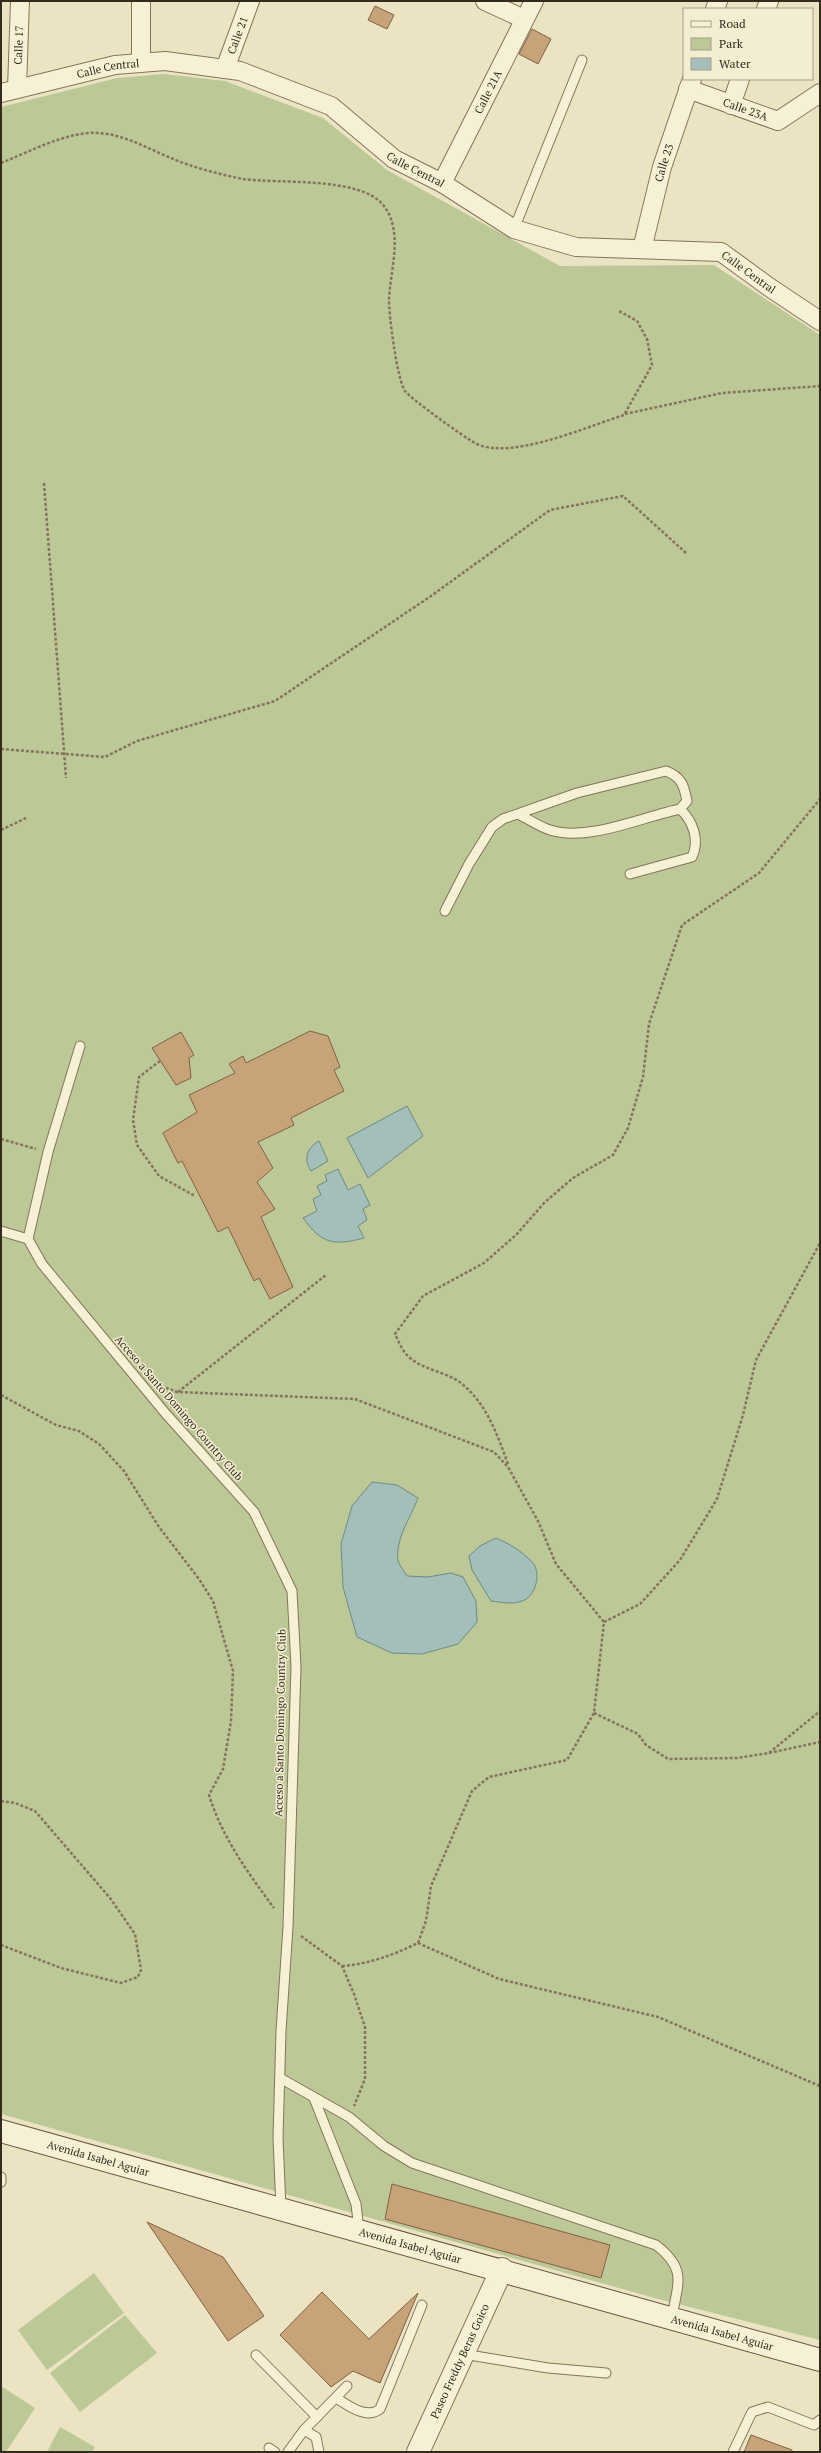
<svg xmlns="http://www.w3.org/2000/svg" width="821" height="2453" font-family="'PT Serif',serif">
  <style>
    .green { fill: #bdc897 }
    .water { fill: #a4beb9; stroke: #6c8b87 }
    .building { fill: #c7a37a; stroke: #816242 }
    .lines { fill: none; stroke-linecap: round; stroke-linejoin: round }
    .service-casing { stroke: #84755a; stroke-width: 11 }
    .minor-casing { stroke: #84755a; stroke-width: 20 }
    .tertiary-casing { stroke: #84755a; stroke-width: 24 }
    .secondary-casing { stroke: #65563e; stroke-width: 24 }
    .path { stroke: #84755a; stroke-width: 2.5; stroke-dasharray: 3 2; stroke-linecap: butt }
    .service { stroke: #f6f0d5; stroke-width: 9 }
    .minor { stroke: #f6f0d5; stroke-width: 18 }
    .tertiary { stroke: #f6f0d5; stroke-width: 22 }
    .secondary { stroke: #f6f0d5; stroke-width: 22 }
    .labels { text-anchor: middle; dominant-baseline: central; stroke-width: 3; stroke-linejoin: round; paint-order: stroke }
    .street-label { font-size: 11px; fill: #342b1e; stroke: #f3edd1 }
  </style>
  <rect width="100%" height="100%" fill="#ebe3c2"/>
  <!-- green -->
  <g class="green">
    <path d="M164,74L225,81L323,118L387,170L560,266L714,265L820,335V2340L658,2299L1,2114V107L117,78Z"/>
    <path d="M94,2273L124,2313L47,2370L18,2330Z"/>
    <path d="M125,2315L157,2353L80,2412L50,2373Z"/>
    <path d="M1,2386L35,2408L6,2452H1Z"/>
    <path d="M60,2427L95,2447L92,2452H47Z"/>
  </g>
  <!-- water -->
  <g class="water">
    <path d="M407,1106L423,1136L368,1178L347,1138Z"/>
    <path d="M319,1141L328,1161L311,1171C303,1159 307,1148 319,1141Z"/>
    <path d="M338,1169L348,1190L360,1184L370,1205L363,1209L367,1220L358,1226L364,1238C333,1246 322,1244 303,1218L317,1211L313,1199L321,1195L317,1186L327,1181L325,1175Z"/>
    <path d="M372,1482L397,1485L418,1498C411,1517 395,1539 398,1560C399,1565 405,1572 407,1576L428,1577L451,1573L463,1577L476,1601L477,1622L458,1644L422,1654L392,1653L357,1637L343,1587L341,1544L352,1506Z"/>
    <path d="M496,1538C508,1543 522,1551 532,1562C542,1572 536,1597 522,1601C512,1605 501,1602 491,1601L472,1570L469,1556L480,1546Z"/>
  </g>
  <!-- building -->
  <g class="building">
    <path d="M375,6L394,15L387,29L368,20Z"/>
    <path d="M532,29L551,39L538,64L519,54Z"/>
    <path d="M310,1031L328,1036L340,1067L334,1070L344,1091L291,1118L294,1125L258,1142L273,1168L257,1182L275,1209L261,1217L293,1287L270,1299L259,1278L254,1281L228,1227L218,1232L182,1161L178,1163L163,1133L197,1112L189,1095L235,1073L229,1064L243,1056L246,1063Z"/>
    <path d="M181,1032L194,1055L189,1058L191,1078L176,1085L152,1048Z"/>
    <path d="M392,2184L610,2245L601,2278L385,2219Z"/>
    <path d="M147,2222L223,2257L264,2316L228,2341Z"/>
    <path d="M322,2292L369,2339L418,2293L380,2383L353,2371L331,2387L280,2335Z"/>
    <path d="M751,2435L792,2450V2452H744Z"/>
  </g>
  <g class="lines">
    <!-- service casing -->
    <g class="service-casing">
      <g id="service">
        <path d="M514,229L582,60"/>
        <path d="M630,874L692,857C700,840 693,821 680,809"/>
        <path d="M445,911L469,864L492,827L503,819L577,793L666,771C682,777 684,786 687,801L680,809C642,817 588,842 550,830C540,827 530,820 520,815"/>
        <path d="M80,1046L48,1152L28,1239L42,1264L166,1414L254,1512L292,1591L296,1667L288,1927L281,2031L278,2138L281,2209"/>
        <path d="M1,1231L28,1239"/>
        <path d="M280,2078L349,2117L384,2146L412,2163L656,2245C687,2269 678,2282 672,2317"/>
        <path d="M314,2098L356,2204L359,2230"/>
        <path d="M1,2177V2182"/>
        <path d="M463,2354L548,2368L606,2373"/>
        <path d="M256,2355L317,2417"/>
        <path d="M336,2398C348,2405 366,2420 380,2409L422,2305"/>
        <path d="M304,2430L316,2437L319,2452"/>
        <path d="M269,2448L275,2452"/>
        <path d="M288,2452L304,2430L347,2386"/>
        <path d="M733,2452L752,2412L768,2407L814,2425L820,2420"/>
      </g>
    </g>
    <!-- minor casing -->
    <g class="minor-casing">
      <g id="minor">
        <path d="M141,1V63"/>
        <path d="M485,1L524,19"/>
        <path d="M715,9L718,1"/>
        <path d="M766,9L769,1"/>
        <path id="s1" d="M225,69L250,1"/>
        <path id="s2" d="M17,89L20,1"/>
        <path id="s3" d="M688,89L778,121L820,93"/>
        <path id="s4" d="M1,93L115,65L165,61L240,71L331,106L394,159L442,183L514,229L576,247L721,252L769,287L820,321"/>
        <path d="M731,105L740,79"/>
        <path id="s5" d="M442,183L534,1"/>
        <path id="s6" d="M642,249L662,167L692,79"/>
      </g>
    </g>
    <!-- tertiary casing -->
    <g class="tertiary-casing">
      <g id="tertiary">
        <path id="s7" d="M418,2452L502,2269"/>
      </g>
    </g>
    <!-- secondary casing -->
    <g class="secondary-casing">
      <g id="secondary">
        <path id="s8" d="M1,2131L820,2360"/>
      </g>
    </g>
    <!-- path -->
    <g class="path">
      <path d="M1,163C29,152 58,136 88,133C119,131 144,147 171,158C191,167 222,175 243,179C277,184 362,176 384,206C404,233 390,270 389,300C389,316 397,379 405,391C411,399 464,437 475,443C480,446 489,448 495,448C531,451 590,426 624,415L652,365L647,339L637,321L619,311"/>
      <path d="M625,414L722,393L820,386"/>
      <path d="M44,483L66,778"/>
      <path d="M1,749L105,757L137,741L275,701L431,596L550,510L623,496L686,553"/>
      <path d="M1,830L26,818"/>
      <path d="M160,1061L139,1077L133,1120L137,1145L159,1176L195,1196"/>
      <path d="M1,1139L36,1149"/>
      <path d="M161,1386L177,1392L355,1399L494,1452L508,1467L538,1521L556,1564L604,1622L594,1713L567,1760L489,1777L472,1791L431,1886L426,1921L418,1943C393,1955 369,1964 342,1966"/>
      <path d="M178,1392L326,1275"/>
      <path d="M1,1395L56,1425L79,1431L99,1444L124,1471L159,1527L199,1579L213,1601L233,1671L231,1721L223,1769L209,1795C222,1837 248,1873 274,1908"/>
      <path d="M508,1464C497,1434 487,1404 461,1383C445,1371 421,1370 407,1355C402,1350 398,1340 395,1334L423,1296L484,1263L517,1234L544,1203L573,1178L613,1155L628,1128L643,1077L649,1024L682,925L759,873L820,799"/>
      <path d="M604,1622L640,1604L680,1560L717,1499L743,1415L756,1360L820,1243"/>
      <path d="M594,1713L638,1734L646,1745L668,1759L737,1758L769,1753L820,1711"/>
      <path d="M769,1753L820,1742"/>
      <path d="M1,1801L15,1803L35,1811L110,1898L135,1934L141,1970L138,1977L121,1983L61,1968L1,1945"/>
      <path d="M301,1936L342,1966L354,1994L365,2027V2079L354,2106"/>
      <path d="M418,1943L499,1979L658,2017L820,2086"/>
    </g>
    <!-- service -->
    <use href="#service" class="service"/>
    <!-- minor -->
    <use href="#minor" class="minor"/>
    <!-- tertiary -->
    <use href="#tertiary" class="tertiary"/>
    <!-- secondary -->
    <use href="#secondary" class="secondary"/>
  </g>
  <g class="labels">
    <!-- street labels -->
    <g class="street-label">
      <text stroke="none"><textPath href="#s1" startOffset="36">Calle 21</textPath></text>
      <text stroke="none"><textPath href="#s2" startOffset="44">Calle 17</textPath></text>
      <text stroke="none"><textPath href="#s4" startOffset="110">Calle Central</textPath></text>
      <text stroke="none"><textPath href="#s5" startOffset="102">Calle 21A</textPath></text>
      <text stroke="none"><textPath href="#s3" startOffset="61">Calle 23A</textPath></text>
      <text stroke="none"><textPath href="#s6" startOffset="89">Calle 23</textPath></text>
      <text stroke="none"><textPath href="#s4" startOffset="447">Calle Central</textPath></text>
      <text stroke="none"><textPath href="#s4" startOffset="806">Calle Central</textPath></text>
      <text transform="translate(179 1408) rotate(49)">Acceso a Santo Domingo Country Club</text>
      <text transform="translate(280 1723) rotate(-89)">Acceso a Santo Domingo Country Club</text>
      <text stroke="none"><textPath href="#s8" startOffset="101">Avenida Isabel Aguiar</textPath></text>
      <text stroke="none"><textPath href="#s8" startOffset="425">Avenida Isabel Aguiar</textPath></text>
      <text stroke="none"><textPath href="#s8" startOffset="749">Avenida Isabel Aguiar</textPath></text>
      <text stroke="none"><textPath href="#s7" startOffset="100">Paseo Freddy Beras Goico</textPath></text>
    </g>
  </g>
  <!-- border -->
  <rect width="821" height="2453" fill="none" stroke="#342b1e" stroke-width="4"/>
  <!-- legend -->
  <rect x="683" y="8" width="130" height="72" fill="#f3edd1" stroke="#a79f89"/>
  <rect x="691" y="21" width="20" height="6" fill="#f6f0d5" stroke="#a79f89"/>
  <text x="719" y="28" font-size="12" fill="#342b1e">Road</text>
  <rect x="691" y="38" width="20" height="12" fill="#bdc897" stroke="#a79f89"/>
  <text x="719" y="48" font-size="12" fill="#342b1e">Park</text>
  <rect x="691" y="58" width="20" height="12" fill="#a4beb9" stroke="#a79f89"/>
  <text x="719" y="68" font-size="12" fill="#342b1e">Water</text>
</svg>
